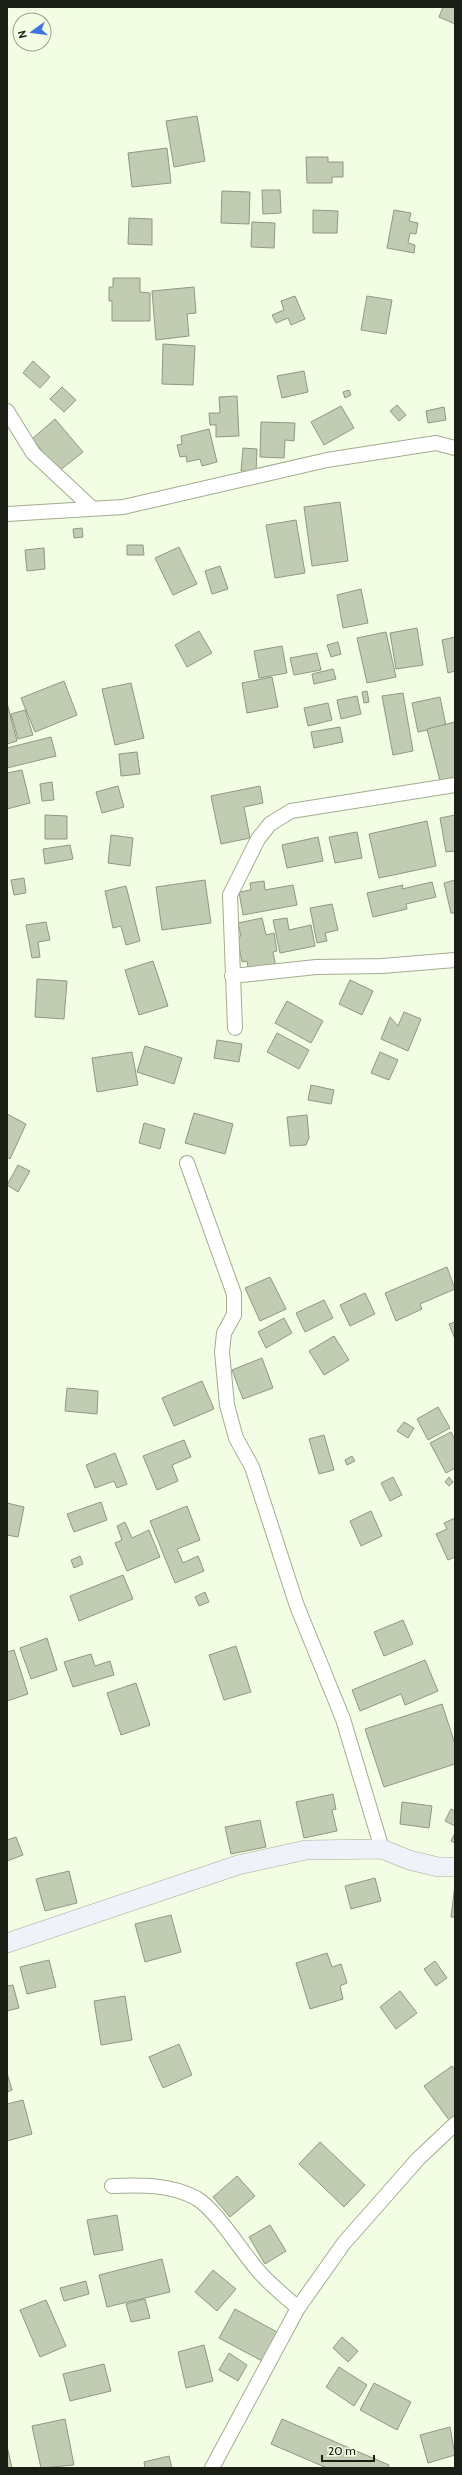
<svg xmlns="http://www.w3.org/2000/svg" width="462" height="2475" font-family="Cabin,sans-serif">
  <style>
    .building { fill: #c1ccb3; stroke: #8f9880 }
    .lines { fill: none; stroke-linecap: round; stroke-linejoin: round }
    .street-casing { stroke: #a2ac93; stroke-width: 16 }
    .secondary-casing { stroke: #a2ac93; stroke-width: 20 }
    .street { stroke: #fff; stroke-width: 14 }
    .secondary { stroke: #eff3f9; stroke-width: 19 }
  </style>
  <rect width="100%" height="100%" fill="#f2fde3"/>
  <!-- building -->
  <g class="building">
    <path d="M443,7H455V24L439,17Z"/>
    <path d="M197,116L205,161L174,167L166,121Z"/>
    <path d="M167,148L171,183L132,187L128,153Z"/>
    <path d="M306,157H328V162H343V177H332V183H307Z"/>
    <path d="M262,190H280L281,213L263,214Z"/>
    <path d="M222,191L250,192L249,224L221,223Z"/>
    <path d="M313,210L338,211L337,233H313Z"/>
    <path d="M394,210L411,213L409,221L418,223L416,234L410,233L408,243L415,245L414,253L387,248Z"/>
    <path d="M129,218L152,219V245L128,244Z"/>
    <path d="M252,222L275,223L274,248L251,247Z"/>
    <path d="M113,278H140V292L150,293V321H112V301H109V287H113Z"/>
    <path d="M194,287L196,313L187,314L189,336L156,340L152,291Z"/>
    <path d="M295,296L305,319L291,325L288,318L276,323L272,315L284,310L281,301Z"/>
    <path d="M367,296L392,300L386,334L361,330Z"/>
    <path d="M163,344L195,346L193,385L162,384Z"/>
    <path d="M33,361L50,377L40,388L23,373Z"/>
    <path d="M304,371L308,392L282,398L277,376Z"/>
    <path d="M62,387L76,400L64,412L50,399Z"/>
    <path d="M349,390L351,395L345,398L343,392Z"/>
    <path d="M237,396L239,436L216,437V425H210L209,413H220L219,397Z"/>
    <path d="M397,405L406,415L399,421L390,411Z"/>
    <path d="M341,406L354,428L324,445L311,422Z"/>
    <path d="M444,407L446,420L428,423L426,411Z"/>
    <path d="M55,419L83,452L59,471L32,439Z"/>
    <path d="M261,422L295,423L294,441L285,440L284,458L260,457Z"/>
    <path d="M209,429L217,462L202,466L200,459L187,462L186,456L180,457L177,445L182,444L181,436Z"/>
    <path d="M243,448L257,449L256,472L241,471Z"/>
    <path d="M340,502L348,561L312,566L304,507Z"/>
    <path d="M296,520L305,573L275,578L266,525Z"/>
    <path d="M82,528L83,537L74,538L73,529Z"/>
    <path d="M127,545H143L144,555H127Z"/>
    <path d="M179,547L197,584L173,595L155,558Z"/>
    <path d="M44,548L45,569L27,571L25,550Z"/>
    <path d="M220,566L228,589L212,594L205,571Z"/>
    <path d="M361,589L368,623L343,628L337,595Z"/>
    <path d="M417,628L423,665L396,669L390,633Z"/>
    <path d="M199,631L212,653L187,667L175,645Z"/>
    <path d="M386,632L396,677L367,683L357,638Z"/>
    <path d="M455,637V671L448,673L442,640Z"/>
    <path d="M338,642L341,654L331,657L327,645Z"/>
    <path d="M282,646L287,673L259,678L254,651Z"/>
    <path d="M317,653L321,670L294,675L290,658Z"/>
    <path d="M333,669L336,679L314,684L312,674Z"/>
    <path d="M272,677L278,707L247,713L242,683Z"/>
    <path d="M64,681L77,715L35,732L21,698Z"/>
    <path d="M131,683L144,738L115,745L102,689Z"/>
    <path d="M367,691L369,702L364,703L362,692Z"/>
    <path d="M403,693L413,751L393,755L382,696Z"/>
    <path d="M357,696L361,714L341,719L337,700Z"/>
    <path d="M440,697L446,726L418,732L412,703Z"/>
    <path d="M7,703L17,741L7,744Z"/>
    <path d="M328,703L332,720L308,726L304,708Z"/>
    <path d="M25,710L33,735L18,739L11,714Z"/>
    <path d="M455,722V777L440,781L427,729Z"/>
    <path d="M340,727L343,742L314,748L311,732Z"/>
    <path d="M51,737L56,756L7,768V748Z"/>
    <path d="M137,752L140,774L121,776L119,754Z"/>
    <path d="M22,770L30,803L7,809V773Z"/>
    <path d="M52,782L54,800L42,801L40,784Z"/>
    <path d="M118,786L124,807L102,813L96,792Z"/>
    <path d="M260,786L263,803L244,807L250,838L221,844L211,796Z"/>
    <path d="M45,815L67,816V839H45Z"/>
    <path d="M455,815V851L446,852L440,818Z"/>
    <path d="M427,821L436,866L379,878L369,834Z"/>
    <path d="M357,832L362,858L335,863L329,837Z"/>
    <path d="M111,835L133,838L130,866L108,863Z"/>
    <path d="M318,837L323,861L287,868L282,845Z"/>
    <path d="M70,845L73,859L45,864L43,849Z"/>
    <path d="M24,878L26,893L14,895L11,880Z"/>
    <path d="M205,880L211,923L162,930L156,887Z"/>
    <path d="M455,880V913H451L444,883Z"/>
    <path d="M264,881L265,890L293,885L297,905L243,915L239,892L251,890L250,883Z"/>
    <path d="M432,882L436,897L406,904L407,909L373,917L367,893L403,885L402,889Z"/>
    <path d="M126,886L140,941L126,945L121,926L113,928L105,891Z"/>
    <path d="M332,904L338,930L325,933L327,941L317,943L310,908Z"/>
    <path d="M262,918L266,935L274,933L277,951L273,952L276,968L249,973L247,961L242,962L237,937L241,936L238,923Z"/>
    <path d="M287,918L289,930L311,925L315,946L280,953L273,920Z"/>
    <path d="M46,922L50,940L38,942L40,957L32,958L26,925Z"/>
    <path d="M153,961L168,1006L139,1015L125,970Z"/>
    <path d="M37,979L67,981L64,1019L35,1017Z"/>
    <path d="M350,980L373,991L362,1015L339,1004Z"/>
    <path d="M287,1001L323,1021L311,1043L275,1023Z"/>
    <path d="M404,1012L421,1019L408,1051L381,1039L390,1017L398,1026Z"/>
    <path d="M277,1033L309,1050L299,1069L267,1052Z"/>
    <path d="M217,1040L242,1044L239,1062L214,1058Z"/>
    <path d="M145,1046L182,1058L174,1084L137,1072Z"/>
    <path d="M132,1052L138,1085L97,1092L92,1058Z"/>
    <path d="M380,1052L398,1060L389,1080L371,1073Z"/>
    <path d="M311,1085L334,1090L331,1104L308,1100Z"/>
    <path d="M194,1113L233,1124L225,1154L185,1143Z"/>
    <path d="M7,1114L26,1124L10,1159L7,1157Z"/>
    <path d="M307,1115L309,1138L306,1145L290,1146L287,1117Z"/>
    <path d="M144,1123L165,1129L160,1149L139,1143Z"/>
    <path d="M18,1165L30,1171L18,1192L7,1185Z"/>
    <path d="M447,1267L455,1289L420,1304L422,1309L396,1321L385,1293Z"/>
    <path d="M270,1277L286,1309L260,1321L245,1288Z"/>
    <path d="M365,1293L375,1314L350,1326L340,1305Z"/>
    <path d="M324,1300L333,1318L305,1332L296,1313Z"/>
    <path d="M284,1318L292,1333L266,1348L258,1332Z"/>
    <path d="M455,1322V1339L449,1324Z"/>
    <path d="M334,1336L349,1360L324,1375L309,1351Z"/>
    <path d="M262,1358L273,1388L243,1399L232,1370Z"/>
    <path d="M202,1381L214,1409L174,1426L162,1398Z"/>
    <path d="M67,1388L98,1391L97,1414L65,1411Z"/>
    <path d="M438,1407L450,1428L428,1440L417,1419Z"/>
    <path d="M404,1422L414,1428L408,1438L397,1431Z"/>
    <path d="M451,1432L455,1440V1468L446,1473L430,1443Z"/>
    <path d="M324,1435L334,1470L319,1474L309,1439Z"/>
    <path d="M184,1440L191,1457L172,1465L178,1481L157,1490L143,1456Z"/>
    <path d="M115,1453L127,1484L117,1488L114,1481L95,1488L86,1465Z"/>
    <path d="M352,1456L355,1461L347,1465L345,1460Z"/>
    <path d="M393,1477L402,1495L390,1501L381,1483Z"/>
    <path d="M449,1477L453,1482L449,1486L445,1482Z"/>
    <path d="M101,1502L107,1520L74,1532L67,1514Z"/>
    <path d="M7,1503L24,1507L18,1537L7,1535Z"/>
    <path d="M187,1506L200,1540L177,1549L183,1563L198,1556L204,1571L175,1583L150,1521Z"/>
    <path d="M371,1511L382,1536L361,1546L350,1521Z"/>
    <path d="M455,1518V1557L448,1560L436,1534L447,1529L444,1523Z"/>
    <path d="M125,1522L132,1538L149,1530L160,1557L127,1571L115,1543L122,1540L117,1526Z"/>
    <path d="M80,1556L83,1564L74,1568L71,1560Z"/>
    <path d="M123,1575L133,1599L79,1621L70,1596Z"/>
    <path d="M205,1592L209,1602L199,1606L195,1597Z"/>
    <path d="M403,1620L413,1644L384,1656L374,1632Z"/>
    <path d="M47,1638L57,1670L31,1679L20,1648Z"/>
    <path d="M236,1646L251,1692L224,1700L209,1655Z"/>
    <path d="M14,1650L28,1694L7,1701V1652Z"/>
    <path d="M91,1654L95,1666L110,1661L114,1675L73,1687L64,1662Z"/>
    <path d="M425,1660L438,1691L405,1705L401,1694L360,1711L352,1690Z"/>
    <path d="M136,1683L150,1725L121,1735L107,1693Z"/>
    <path d="M442,1704L455,1744V1764L384,1787L365,1729Z"/>
    <path d="M333,1794L336,1809L332,1810L337,1831L304,1838L296,1802Z"/>
    <path d="M402,1802L432,1806L429,1828L400,1824Z"/>
    <path d="M451,1809L455,1811V1826L445,1821Z"/>
    <path d="M260,1820L266,1847L231,1854L225,1827Z"/>
    <path d="M455,1833V1843L451,1841Z"/>
    <path d="M16,1837L23,1855L7,1861V1840Z"/>
    <path d="M69,1871L77,1903L45,1911L36,1879Z"/>
    <path d="M375,1878L381,1901L351,1909L345,1886Z"/>
    <path d="M455,1885V1917H451Z"/>
    <path d="M171,1915L181,1952L145,1962L135,1924Z"/>
    <path d="M327,1953L332,1967L341,1964L347,1983L340,1986L343,1999L310,2009L296,1963Z"/>
    <path d="M49,1960L56,1987L27,1994L20,1967Z"/>
    <path d="M435,1961L447,1978L436,1986L424,1969Z"/>
    <path d="M13,1985L19,2008L7,2011V1986Z"/>
    <path d="M400,1991L417,2013L396,2029L380,2007Z"/>
    <path d="M125,1996L132,2040L101,2045L94,2001Z"/>
    <path d="M179,2044L192,2075L163,2088L149,2057Z"/>
    <path d="M452,2066L455,2070V2115L449,2120L424,2086Z"/>
    <path d="M7,2073L12,2090L7,2092Z"/>
    <path d="M23,2100L32,2134L7,2141V2104Z"/>
    <path d="M320,2142L365,2185L344,2207L299,2164Z"/>
    <path d="M237,2176L255,2196L230,2217L213,2197Z"/>
    <path d="M117,2215L123,2250L94,2255L87,2220Z"/>
    <path d="M270,2225L286,2251L265,2264L249,2237Z"/>
    <path d="M162,2259L170,2292L107,2307L99,2275Z"/>
    <path d="M213,2270L236,2289L217,2311L195,2292Z"/>
    <path d="M86,2281L89,2294L64,2301L60,2288Z"/>
    <path d="M145,2299L150,2318L131,2322L126,2304Z"/>
    <path d="M46,2300L66,2346L40,2357L20,2310Z"/>
    <path d="M235,2309L277,2332L262,2361L219,2338Z"/>
    <path d="M342,2337L358,2351L348,2362L333,2348Z"/>
    <path d="M204,2345L213,2381L186,2388L178,2352Z"/>
    <path d="M229,2353L247,2365L238,2381L219,2370Z"/>
    <path d="M104,2364L111,2391L70,2401L63,2374Z"/>
    <path d="M339,2367L367,2385L354,2406L326,2387Z"/>
    <path d="M374,2383L411,2402L397,2430L360,2410Z"/>
    <path d="M65,2419L74,2465L41,2468L32,2426Z"/>
    <path d="M282,2419L389,2465L388,2468H327L271,2444Z"/>
    <path d="M450,2427L455,2455L428,2463L420,2435Z"/>
    <path d="M7,2446L12,2468H7Z"/>
    <path d="M169,2456L172,2468H145L144,2462Z"/>
  </g>
  <g class="lines">
    <!-- street casing -->
    <g class="street-casing">
      <g id="street">
        <path d="M7,411L33,453L92,508"/>
        <path d="M7,514L123,507L327,460L436,443L455,448"/>
        <path d="M232,976L316,967L382,966L455,960"/>
        <path d="M235,1028L230,895L258,839L270,824L291,811L455,785"/>
        <path d="M187,1163L234,1294V1315L224,1333L222,1352L227,1405L236,1438L252,1467L297,1606L343,1719L382,1849"/>
        <path d="M112,2186C141,2185 170,2184 196,2198C218,2211 243,2255 262,2275C273,2287 286,2297 298,2308"/>
        <path d="M212,2468L298,2308L344,2243L418,2159L455,2124"/>
      </g>
    </g>
    <!-- secondary casing -->
    <g class="secondary-casing">
      <path id="secondary" d="M7,1943L238,1865L306,1850L382,1849L409,1860L438,1867H455"/>
    </g>
    <!-- street -->
    <use href="#street" class="street"/>
    <!-- secondary -->
    <use href="#secondary" class="secondary"/>
  </g>
  <!-- border -->
  <rect width="462" height="2475" fill="none" stroke="#1a1e14" stroke-width="16"/>
  <!-- north arrow -->
  <g transform="translate(32 32) rotate(256)"><circle r="19" fill="#f2fde3" stroke="#9ca490"/>
  <path d="M0-3L7 15L0 10L-7 15Z" fill="#3f73e4"/>
  <text y="-6" font-size="11" font-weight="bold" text-anchor="middle" fill="#1a1e14">N</text>
  </g>
  <!-- scale -->
  <path d="M322 2455v6h52v-6" fill="none" stroke="#1a1e14" stroke-width="2"/>
  <text x="328" y="2455" font-size="12" fill="#1a1e14" stroke="#f2fde3" stroke-width="3" paint-order="stroke">20 m</text>
</svg>
